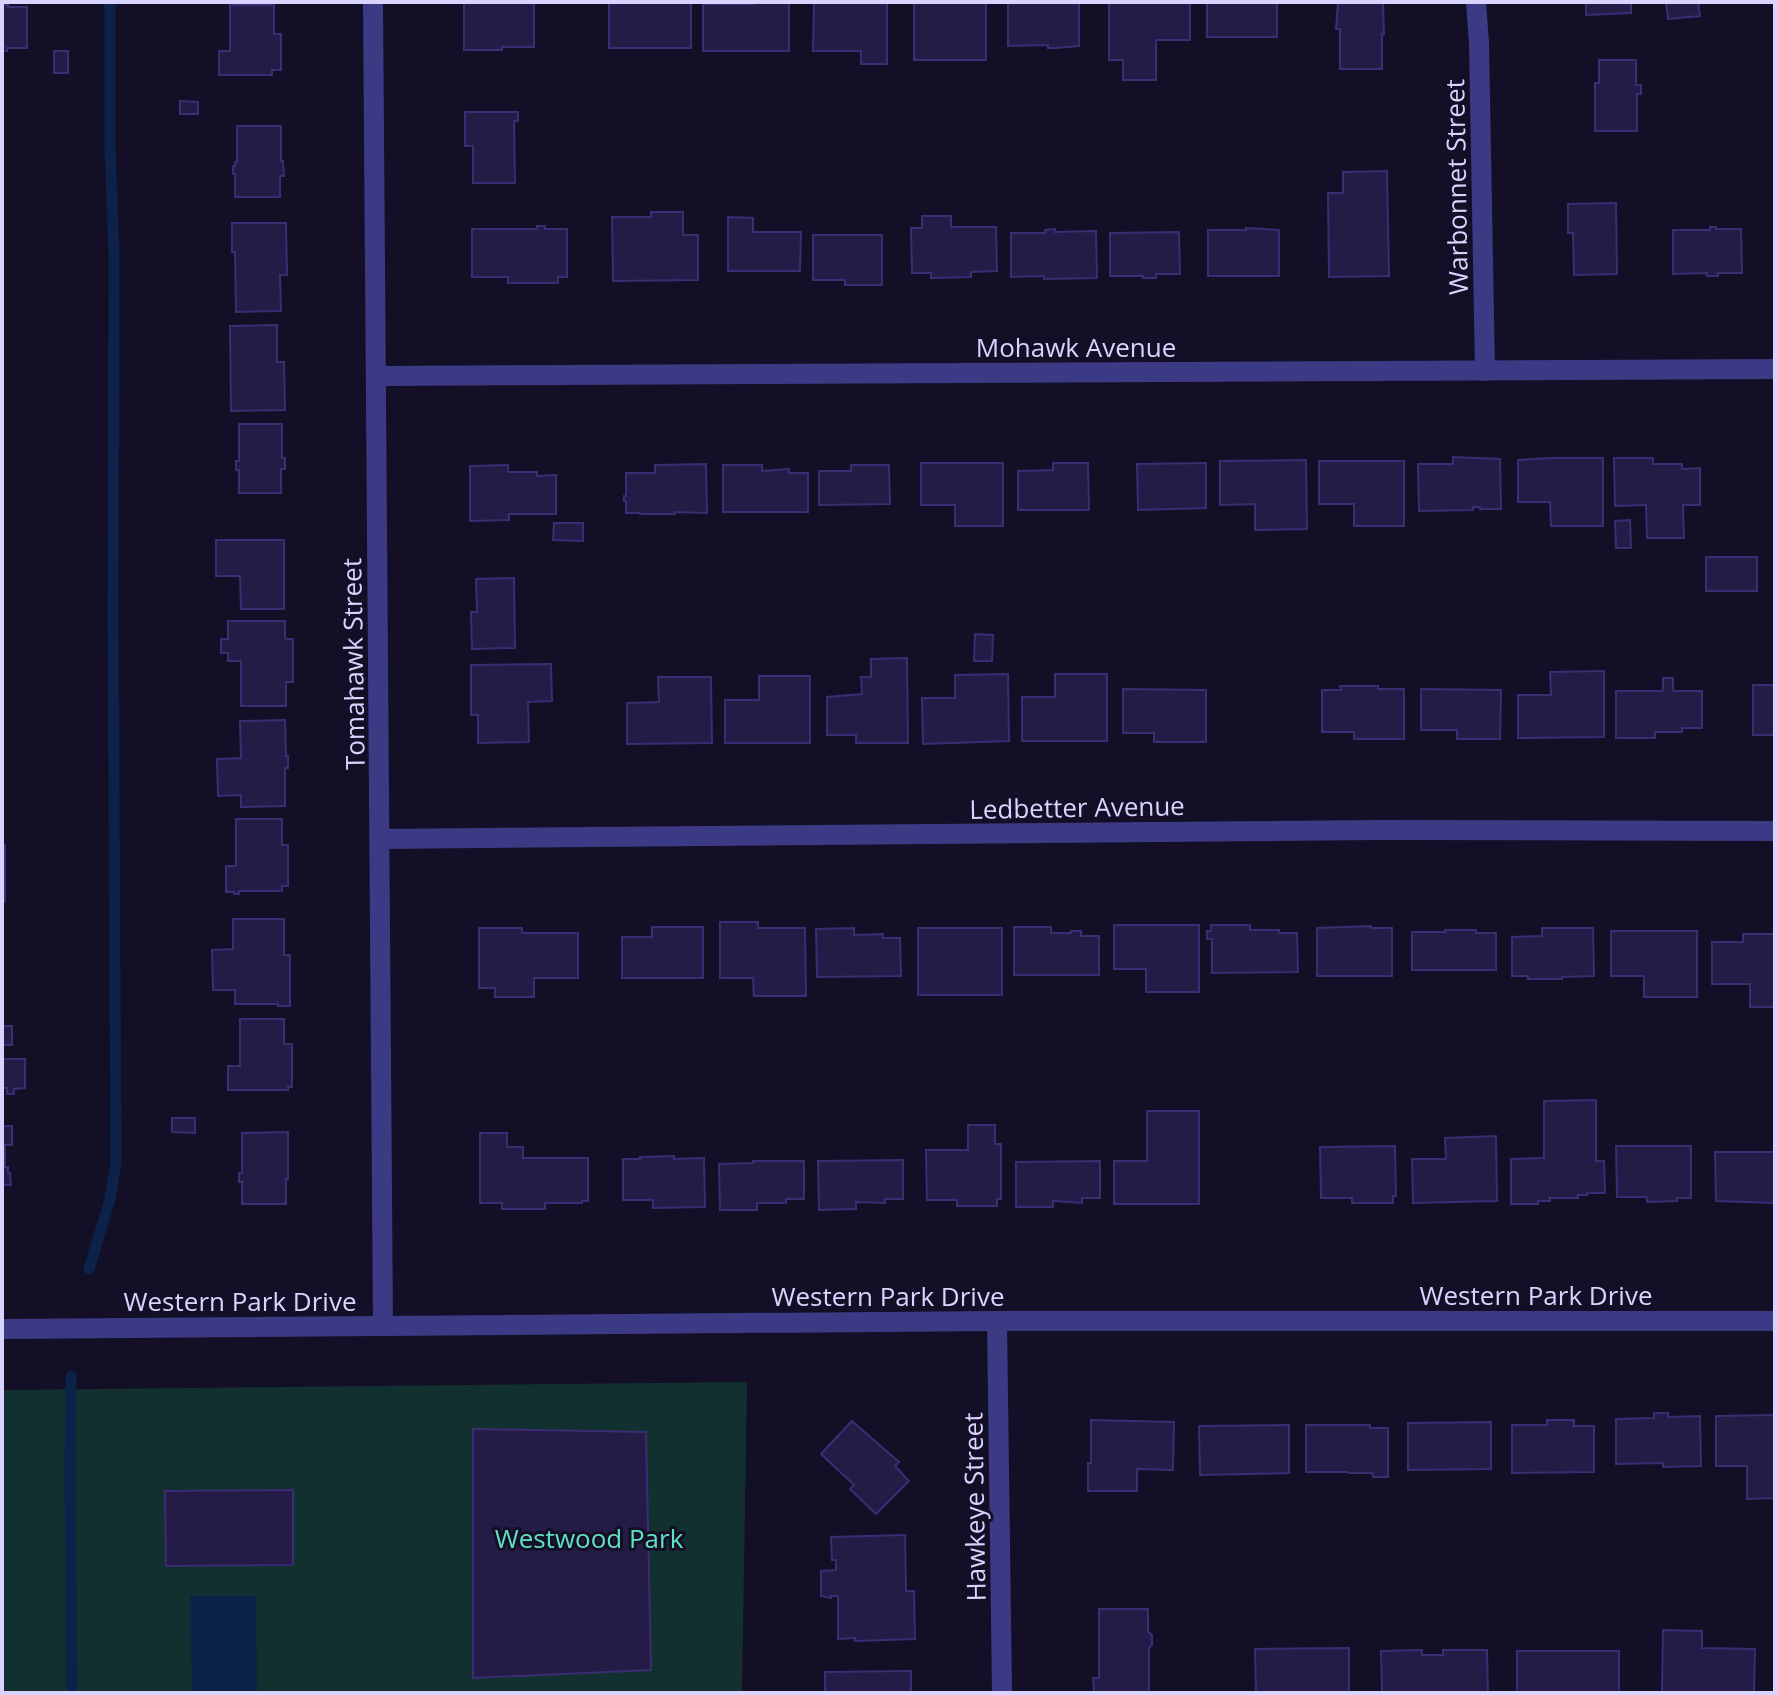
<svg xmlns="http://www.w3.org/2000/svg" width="1777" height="1695" font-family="'Open Sans',sans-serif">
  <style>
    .green { fill: #12302f }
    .water { fill: #0c2248 }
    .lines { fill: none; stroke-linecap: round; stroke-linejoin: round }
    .stream { stroke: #0c2248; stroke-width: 11 }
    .building { fill: #241b47; stroke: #3b2d73; stroke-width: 2 }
    .minor { stroke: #3d3a85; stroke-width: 20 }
    .labels { text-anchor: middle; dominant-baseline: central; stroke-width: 6; stroke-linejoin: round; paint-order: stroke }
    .street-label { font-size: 26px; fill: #d9d4ff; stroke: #130f26 }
    .park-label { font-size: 26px; fill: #5fe0c0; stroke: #130f26 }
  </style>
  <rect width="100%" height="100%" fill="#130f26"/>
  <!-- green -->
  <path class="green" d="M747,1382L742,1693H2V1390Z"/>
  <!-- water -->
  <path class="water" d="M190,1596H256L257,1693H192Z"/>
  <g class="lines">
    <!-- stream -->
    <g class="stream">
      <path d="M89,1269L110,1199L116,1162L113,616L114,255L110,147V2"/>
      <path d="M71,1376L70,1478L72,1693"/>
    </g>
  </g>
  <!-- building -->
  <g class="building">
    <path d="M464,2L534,3V47H502V50H464Z"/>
    <rect x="609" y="2" width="82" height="46"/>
    <path d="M753,2H789V51H703V4H753Z"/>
    <path d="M814,2H887V64H861V51H813Z"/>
    <rect x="914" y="2" width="72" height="58"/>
    <path d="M1008,2H1079V46L1055,48H1048V45L1008,46Z"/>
    <path d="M1109,2H1190V40H1156V80H1123V60H1109Z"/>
    <rect x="1207" y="2" width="70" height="35"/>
    <path d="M1338,2H1383L1384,34H1382V69H1340V29H1336Z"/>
    <path d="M1586,2H1631V13L1586,15Z"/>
    <path d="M1666,2H1698L1700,16L1668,19Z"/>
    <path d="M2,5H8V7H27V48H7V51H2Z"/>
    <path d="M230,5H274V34H281V70H272V75H219V51H230Z"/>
    <rect x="54" y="51" width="14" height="22"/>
    <path d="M1599,60H1636V85H1641V94H1637V131H1595V83H1599Z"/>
    <path d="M180,101L198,102V114H180Z"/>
    <path d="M465,112H518V121H514L515,183H473V146H465Z"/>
    <path d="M237,126H281V161H283L284,176H280V197H235V174H233V166H235V162H237Z"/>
    <path d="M1387,171L1389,276L1329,277L1328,193H1343V172Z"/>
    <path d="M1616,203L1617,274L1574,275L1573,233H1568V204Z"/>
    <path d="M651,212H683V235H698V280L613,281L612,217H651Z"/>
    <path d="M922,216H951V227H996L997,271L971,272V277L931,278V273H912L911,228H922Z"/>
    <path d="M728,217L753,218V232H801L800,271H728Z"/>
    <path d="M232,223H286L287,275H280L281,311L236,312L235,252H232Z"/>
    <path d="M537,226H545V229H567V277H558V283H508V277H472V229H537Z"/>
    <path d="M1710,227H1716V229H1741L1742,273H1718V276H1707V273L1673,274V230H1710Z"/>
    <path d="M1246,228L1279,230V276H1208V230H1246Z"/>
    <path d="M1055,229V232L1096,231L1097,278L1044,279V276L1011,277V233H1045V230Z"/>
    <path d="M1179,232L1180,274H1156V278H1143V276H1110V233Z"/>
    <path d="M813,235H882V285H845V280H813Z"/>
    <path d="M277,325V362H284L285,410L231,411L230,326Z"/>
    <path d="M239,424H282V458H285V469H281V493H239V470H236V461H239Z"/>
    <path d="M1453,457L1500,459L1501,509H1480V507H1473V510L1419,511L1418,464H1453Z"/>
    <path d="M1550,458H1603V526H1551L1550,502H1518V460Z"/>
    <path d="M1614,458H1653V464H1682V469L1700,468V505H1683L1684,538H1647L1646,505L1615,506Z"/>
    <path d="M1306,460L1307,529L1255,530V504L1220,505V461Z"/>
    <path d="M1319,461H1404V526H1354V504H1319Z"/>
    <path d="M921,463H1003V526H955V505H921Z"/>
    <path d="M1053,463H1088L1089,510H1018V471L1053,470Z"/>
    <path d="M1206,463V508L1138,510L1137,464Z"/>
    <path d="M706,464L707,513L675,512V514H640V513H626V501H624V496H626V473H655V465Z"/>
    <path d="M508,465V472H537V476L556,475V514H509V520L470,521V466Z"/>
    <path d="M723,465H762V471L789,469V473H808V512H723Z"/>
    <path d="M851,465H889L890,504L819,505V471H851Z"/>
    <path d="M1630,520L1631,548H1616L1615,521Z"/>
    <path d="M554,523H583V541L553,540Z"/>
    <path d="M216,540H284V609H241L240,576H216Z"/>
    <rect x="1706" y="557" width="51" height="34"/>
    <path d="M514,578L515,648L472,649L471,612H477L476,579Z"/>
    <path d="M228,621H285V637L286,639H293V682H286V706H241V661H228V653H221V639H228Z"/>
    <path d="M975,634L993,635L992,661H974Z"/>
    <path d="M907,658L908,743H856V735H827V697L862,694L861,677H871V659Z"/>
    <path d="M551,664L552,701L528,702L529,742L478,743V715H471V665Z"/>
    <path d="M1604,671V737L1518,738V695H1551L1550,672Z"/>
    <path d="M1008,674L1009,741L923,744L922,698H955V675Z"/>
    <path d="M1055,674H1107V741H1022V697H1055Z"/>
    <path d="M759,676H810V743H725V700H759Z"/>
    <path d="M658,677H711L712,743L627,744V703L659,702Z"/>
    <path d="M1663,678H1673V691H1702V728H1682V732H1655V738H1616V691H1663Z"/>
    <rect x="1753" y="685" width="22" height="50"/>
    <path d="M1340,686H1378V689H1404V739H1354V732H1322V690H1341Z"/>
    <path d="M1123,689L1206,690V742H1154V733H1123Z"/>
    <path d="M1421,689L1501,690L1500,739H1457V730H1421Z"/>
    <path d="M285,720L286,756H288V768H285V806L241,807V795L218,796L217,759L241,758L240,721Z"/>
    <path d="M236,819H282V845H288V886H282V891H239V894H234V892H226V866H236Z"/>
    <rect x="2" y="845" width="3" height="57"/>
    <path d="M233,919H284V955H290V1006H278V1004H235V990H213L212,950L233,949Z"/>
    <path d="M720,922H758V928H805L806,996H754L753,978H720Z"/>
    <path d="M1114,925H1199V992H1146V969H1114Z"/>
    <path d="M1211,925H1250V930H1279V933H1297L1298,972L1212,973V939H1207V931H1211Z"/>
    <path d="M1371,926V928H1392V976H1317V928Z"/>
    <path d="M652,927H703V978H622V937H652Z"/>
    <path d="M1014,927H1051V933H1071V931H1081V936H1099V975H1014Z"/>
    <path d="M479,928H522V933H578V978H534V997H495V988H479Z"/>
    <path d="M854,928V935L883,934V938H900L901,976L817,977L816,929Z"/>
    <rect x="918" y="928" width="84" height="67"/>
    <path d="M1542,928H1593L1594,976L1562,977V979H1528V976H1512V937L1542,936Z"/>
    <path d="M1445,930H1476V933H1496V970H1412V932H1445Z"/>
    <path d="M1611,931H1697V997H1644V976H1611Z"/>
    <path d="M1743,934H1775V1007H1750V984H1712V942H1743Z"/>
    <path d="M240,1019H284V1044H292V1087H288V1090H228V1066H240Z"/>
    <rect x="2" y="1026" width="10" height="19"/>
    <path d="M2,1059H25V1088L14,1089V1094H7V1088H2Z"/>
    <path d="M1596,1100V1161H1604L1605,1193H1587V1195H1578V1198H1550V1201H1538V1204H1511V1159L1544,1158V1101Z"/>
    <path d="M1147,1111H1199V1204H1114V1161H1147Z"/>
    <path d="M172,1118H195V1133L172,1132Z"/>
    <path d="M968,1125H995V1144H1001V1199H997V1206H957V1200H927L926,1150H968Z"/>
    <path d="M2,1126H12V1145H5V1167H8V1173H10L11,1185H2Z"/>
    <path d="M288,1132V1179H286V1204H242V1182H239V1173H242V1133Z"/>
    <path d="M480,1133H507V1147H523V1158H588V1201H582V1203H545V1209H502V1203H480Z"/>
    <path d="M1496,1136L1497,1201L1413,1203L1412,1159H1446L1445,1138Z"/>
    <path d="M1395,1146L1396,1196H1393V1203H1352V1198H1321L1320,1147Z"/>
    <path d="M1616,1146H1691V1198H1677V1201L1647,1202V1197H1617Z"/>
    <path d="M1715,1152H1775V1203L1716,1201Z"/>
    <path d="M674,1156V1159L704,1158L705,1207L653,1208V1200H623V1159H640V1157Z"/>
    <path d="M903,1160V1199H885V1203L856,1202V1209L819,1210L818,1161Z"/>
    <path d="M753,1161H804V1199H786V1203H757V1210H720L719,1164L753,1163Z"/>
    <path d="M1100,1161V1198H1082V1203L1053,1201V1207H1016V1162Z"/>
    <path d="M1654,1413H1668V1417L1700,1416L1701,1466L1663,1467V1463L1616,1464V1419L1654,1418Z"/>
    <path d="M1775,1415V1498L1747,1499V1466H1716V1416Z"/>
    <path d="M1091,1420L1174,1422L1173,1470L1137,1469V1491H1088V1463H1091Z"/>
    <path d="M1547,1420H1574V1426H1594V1472L1512,1473V1425H1547Z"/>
    <path d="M852,1421L899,1462L895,1466L909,1481L876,1514L850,1489L854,1485L821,1454Z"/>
    <path d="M1491,1422V1469L1408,1470V1423Z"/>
    <path d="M1289,1425V1473L1200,1475L1199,1426Z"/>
    <path d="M1306,1425H1370V1428H1388V1477H1373L1372,1473H1349L1347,1472H1306Z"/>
    <path d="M473,1429L646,1432L651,1670L473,1678Z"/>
    <path d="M293,1490V1565L166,1566L165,1491Z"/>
    <path d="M905,1535L906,1591H914L915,1639L855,1641V1638L838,1639V1596H831V1598L821,1596V1571L836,1570V1560H832L831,1537Z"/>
    <path d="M1099,1609H1148V1632L1152,1635V1645L1149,1648V1693H1094L1093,1678H1099Z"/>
    <path d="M1663,1630L1702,1631V1648L1755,1649L1754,1693H1662Z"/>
    <path d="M1349,1648V1693H1256L1255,1649Z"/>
    <path d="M1422,1650V1655H1443V1650H1487L1488,1693H1382L1381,1651Z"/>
    <rect x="1517" y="1651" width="102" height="42"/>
    <path d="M911,1671V1693H825V1672Z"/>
  </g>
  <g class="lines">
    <!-- minor -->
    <g class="minor">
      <path d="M373,2L383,1326"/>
      <path d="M1476,2L1479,43L1485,371"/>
      <path d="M376,376L1775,369"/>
      <path d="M380,839L1380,830L1775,831"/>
      <path d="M997,1321L1002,1693"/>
      <path d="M2,1329L997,1321H1775"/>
    </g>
  </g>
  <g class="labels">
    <!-- street labels -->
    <g class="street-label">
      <text transform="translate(1456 187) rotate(-91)">Warbonnet Street</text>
      <text x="1076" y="347">Mohawk Avenue</text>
      <text transform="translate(353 664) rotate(-91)">Tomahawk Street</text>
      <text transform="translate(1077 807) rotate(-1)">Ledbetter Avenue</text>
      <text x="1536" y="1295">Western Park Drive</text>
      <text x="888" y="1296">Western Park Drive</text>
      <text x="240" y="1301">Western Park Drive</text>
      <text transform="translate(974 1507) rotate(-91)">Hawkeye Street</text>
    </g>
    <!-- park labels -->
    <g class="park-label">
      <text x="589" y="1538">Westwood Park</text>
    </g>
  </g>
  <!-- border -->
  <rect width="1777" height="1695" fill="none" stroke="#d9d4ff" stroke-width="8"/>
</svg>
